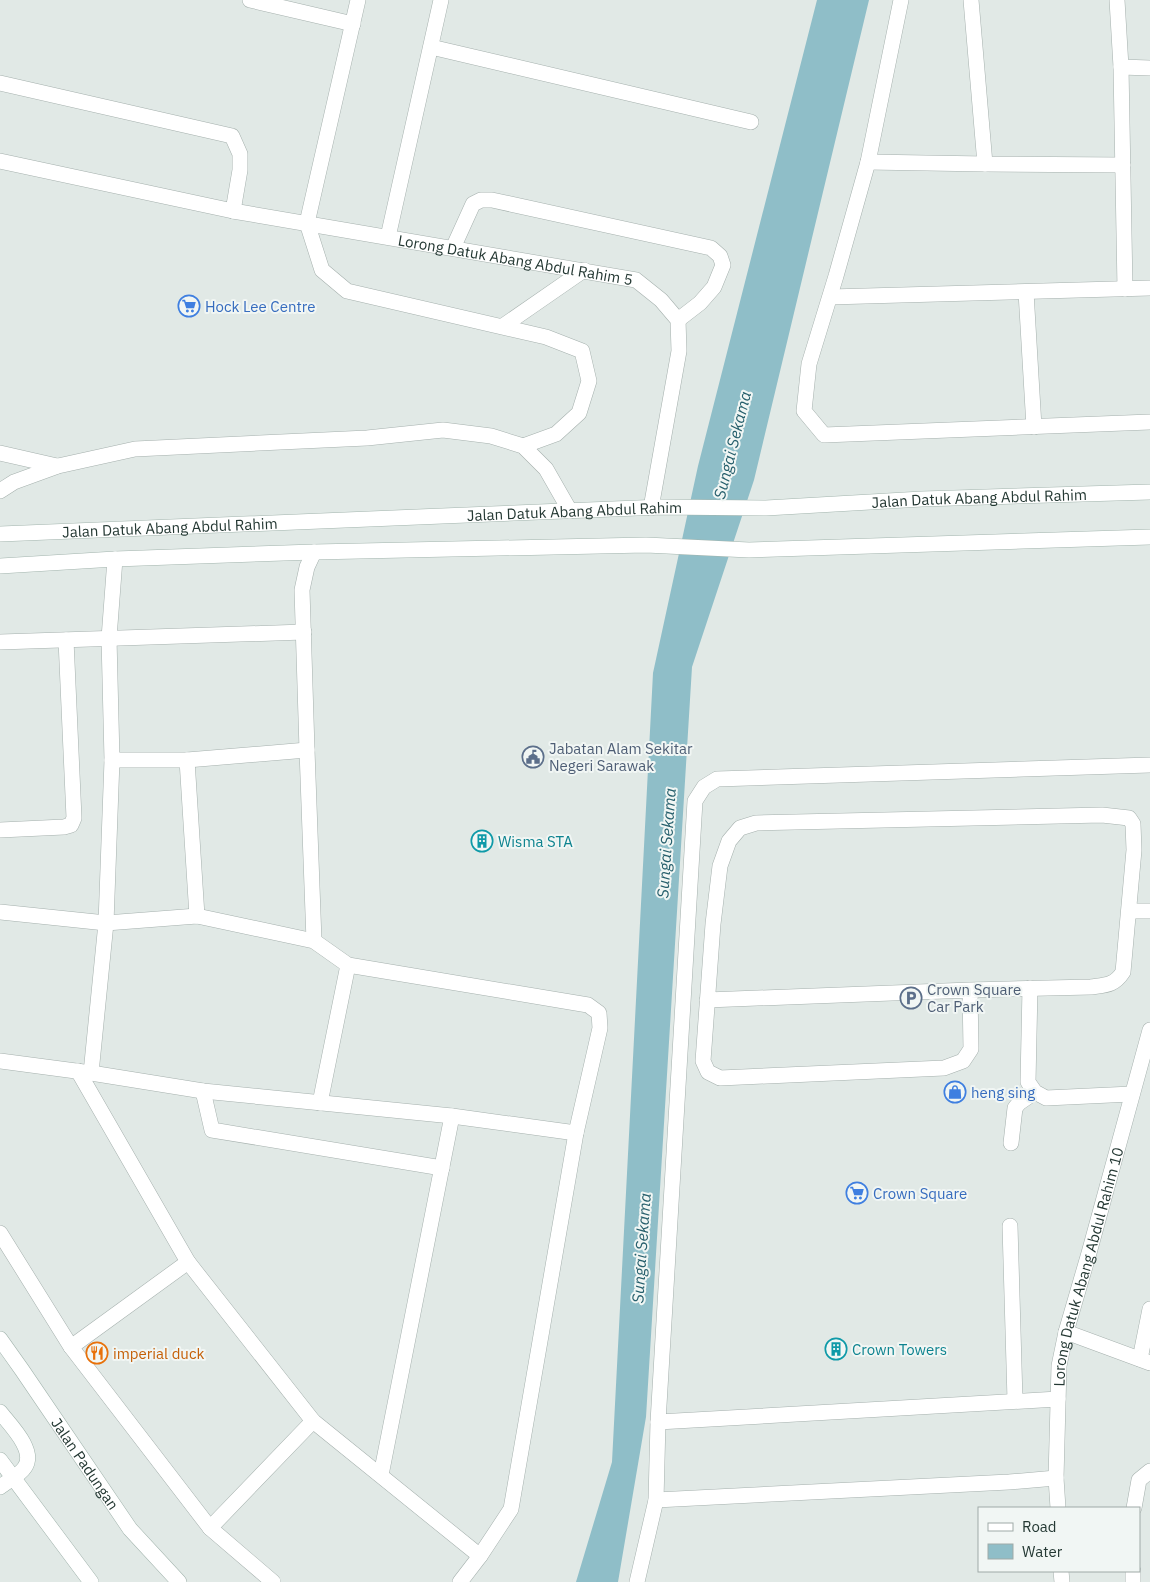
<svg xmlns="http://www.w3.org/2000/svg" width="1150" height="1582" font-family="'IBM Plex Sans',sans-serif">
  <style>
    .water { fill: #8fbec8 }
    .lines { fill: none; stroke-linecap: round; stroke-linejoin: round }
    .lane-casing { stroke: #a5b0ad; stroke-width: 16 }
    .street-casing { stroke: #a5b0ad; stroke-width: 16 }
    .secondary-casing { stroke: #a2b4ad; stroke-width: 16 }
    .lane { stroke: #fff; stroke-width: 15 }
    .street { stroke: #fff; stroke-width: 15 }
    .secondary { stroke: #fff; stroke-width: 15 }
    .labels { text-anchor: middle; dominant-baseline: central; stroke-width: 4; stroke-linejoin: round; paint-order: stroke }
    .street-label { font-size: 15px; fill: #243833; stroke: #f1f6f4 }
    .shop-label { font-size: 15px; fill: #366cbe; stroke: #f1f6f4; text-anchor: start }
    .service-label { font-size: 15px; fill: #4e5e75; stroke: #f1f6f4; text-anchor: start }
    .culture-label { font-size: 15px; fill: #0d838f; stroke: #f1f6f4; text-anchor: start }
    .food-label { font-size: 15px; fill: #c56008; stroke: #f1f6f4; text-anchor: start }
    .water-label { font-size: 16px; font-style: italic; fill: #265f6c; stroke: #f1f6f4 }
  </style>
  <rect width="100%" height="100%" fill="#e1e9e6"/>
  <!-- water -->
  <path class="water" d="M817,0H869L754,480L692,667L646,1417L618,1582H576L612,1462L653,673L698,466Z"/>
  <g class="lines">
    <!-- lane casing -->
    <g class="lane-casing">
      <g id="lane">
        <path d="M250,0L353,24"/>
        <path d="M901,0L868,162L836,276L809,364L804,411L824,435L1150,422"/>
        <path d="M971,0L985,164L1123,165"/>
        <path d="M1117,0L1121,67L1125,289"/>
        <path d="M431,47L751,122"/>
        <path d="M1121,67L1150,68"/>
        <path d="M0,83L232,136L240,154V170L233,211"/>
        <path id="s1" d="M0,161L233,211L636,280L661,300L678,320L679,351L651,508"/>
        <path d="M868,162L985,164"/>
        <path d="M307,223L322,270L347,291L546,337L582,351L589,381L579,413L556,434L523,446"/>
        <path d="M453,248L473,204L481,200H492L711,248L720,256L723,265L714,287L700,303L678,320"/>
        <path d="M1026,292L1034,427"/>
        <path d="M830,297L1150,288"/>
        <path d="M503,326L584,270"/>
        <path d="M0,453L57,466"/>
        <path d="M0,491L14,482L58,466L135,449L367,438L443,430L491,436L523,446L546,469L570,511"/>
        <path d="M314,552L307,567L302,590L307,750L314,941"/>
        <path d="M0,642L304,632"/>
        <path d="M112,760H187L307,750"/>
        <path d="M187,760L197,916"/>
        <path d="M0,830L64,827L71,825L74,818L66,640"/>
        <path d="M1129,911H1150"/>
        <path d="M0,912L106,923L197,916L314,941L348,965L588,1005L599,1013L600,1028L576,1133L511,1509L480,1556L460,1582"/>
        <path d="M1030,988L1028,1082L1035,1092L1046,1098L1132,1094"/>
        <path d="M707,1000L970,990L1091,987C1105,985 1114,986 1123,972L1134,850L1133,824L1129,818L1102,815L756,823L740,828L729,841L720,866L713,924L703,1061L708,1072L720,1078L944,1068L963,1061L971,1049L970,990"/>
        <path d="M0,1061L91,1073L203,1091L452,1116L576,1133"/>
        <path d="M78,1071L188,1262L313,1421L480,1556"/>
        <path d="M91,1073L106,923L112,760L109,638L115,559"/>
        <path d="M203,1091L212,1130L442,1168"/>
        <path d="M320,1103L348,965"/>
        <path d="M1011,1143L1015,1108L1019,1103L1035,1092"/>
        <path d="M1010,1226L1015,1400"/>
        <path d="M0,1233L71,1347L210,1528L273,1582"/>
        <path d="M1066,1332L1150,1363"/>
        <path d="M71,1347L188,1262"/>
        <path d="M1140,1359L1150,1309"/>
        <path d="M658,1422L1058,1399"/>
        <path d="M381,1475L452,1116"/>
        <path d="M656,1500L1009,1482L1056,1478"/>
        <path d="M1134,1508L1139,1480L1150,1471"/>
        <path d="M210,1528L313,1421"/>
        <path d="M637,1582L656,1500L658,1422L695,801L704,787L717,779L1150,765"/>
        <path d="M1133,1582V1571"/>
      </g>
    </g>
    <!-- street casing -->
    <g class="street-casing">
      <g id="street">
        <path d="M307,223L358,0"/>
        <path d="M388,237L441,0"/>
        <path id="s2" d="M1058,1508L1056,1478L1059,1366L1066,1332L1089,1253L1150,1030"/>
        <path d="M1061,1571L1062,1582"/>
      </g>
    </g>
    <!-- secondary casing -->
    <g class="secondary-casing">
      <g id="secondary">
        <path id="s3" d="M0,534L662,507L766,508L922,499L1150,492"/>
        <path d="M0,566L115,559L314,552L646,545L749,550L1150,537"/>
        <path id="s4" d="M0,1339L22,1370L130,1529L179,1582"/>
        <path d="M0,1412C10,1425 36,1450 25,1467C20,1475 8,1481 0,1487"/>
        <path d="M0,1460L91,1582"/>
      </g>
    </g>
    <!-- lane -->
    <use href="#lane" class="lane"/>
    <!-- street -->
    <use href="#street" class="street"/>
    <!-- secondary -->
    <use href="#secondary" class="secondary"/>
  </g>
  <!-- icons -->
  <defs>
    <g id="supermarket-ring" transform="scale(1.125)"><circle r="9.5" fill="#f1f6f4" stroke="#3f7fe0" stroke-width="1.5"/><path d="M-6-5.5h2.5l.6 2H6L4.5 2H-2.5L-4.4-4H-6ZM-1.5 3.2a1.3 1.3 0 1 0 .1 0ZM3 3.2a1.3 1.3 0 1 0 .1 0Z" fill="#3f7fe0"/></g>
    <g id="civic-ring" transform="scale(1.125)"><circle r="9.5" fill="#f1f6f4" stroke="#5c6f8a" stroke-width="1.5"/><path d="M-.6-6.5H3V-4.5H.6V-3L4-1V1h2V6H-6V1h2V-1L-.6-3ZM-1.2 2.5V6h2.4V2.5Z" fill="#5c6f8a"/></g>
    <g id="building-ring" transform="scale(1.125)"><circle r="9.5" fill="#f1f6f4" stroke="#0f9aa8" stroke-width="1.5"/><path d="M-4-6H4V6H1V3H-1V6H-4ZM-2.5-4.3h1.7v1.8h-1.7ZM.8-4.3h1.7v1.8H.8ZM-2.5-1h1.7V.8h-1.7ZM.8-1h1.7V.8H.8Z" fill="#0f9aa8"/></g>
    <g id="parking-ring" transform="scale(1.125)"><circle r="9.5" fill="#f1f6f4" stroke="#5c6f8a" stroke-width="1.5"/><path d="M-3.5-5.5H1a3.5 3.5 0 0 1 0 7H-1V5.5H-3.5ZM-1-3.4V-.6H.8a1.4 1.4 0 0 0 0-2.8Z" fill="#5c6f8a"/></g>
    <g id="shop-ring" transform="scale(1.125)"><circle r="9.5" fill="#f1f6f4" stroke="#3f7fe0" stroke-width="1.5"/><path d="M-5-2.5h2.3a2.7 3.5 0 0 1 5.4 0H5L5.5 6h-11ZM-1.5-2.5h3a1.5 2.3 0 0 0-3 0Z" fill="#3f7fe0"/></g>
    <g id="restaurant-ring" transform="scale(1.125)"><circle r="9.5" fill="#f1f6f4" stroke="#e8710a" stroke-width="1.5"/><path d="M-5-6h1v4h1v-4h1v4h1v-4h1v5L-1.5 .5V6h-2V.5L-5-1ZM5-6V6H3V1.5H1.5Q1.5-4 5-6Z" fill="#e8710a"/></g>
  </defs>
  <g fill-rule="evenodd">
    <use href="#supermarket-ring" x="189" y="306"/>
    <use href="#civic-ring" x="533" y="757"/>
    <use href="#building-ring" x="482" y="841"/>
    <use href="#parking-ring" x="911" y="998"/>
    <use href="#shop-ring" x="955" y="1092"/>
    <use href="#supermarket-ring" x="857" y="1193"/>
    <use href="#building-ring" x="836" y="1349"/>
    <use href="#restaurant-ring" x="97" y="1353"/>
  </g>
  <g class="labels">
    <!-- street labels -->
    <g class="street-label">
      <text stroke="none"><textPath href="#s1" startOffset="525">Lorong Datuk Abang Abdul Rahim 5</textPath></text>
      <text stroke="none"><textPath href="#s3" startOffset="980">Jalan Datuk Abang Abdul Rahim</textPath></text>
      <text stroke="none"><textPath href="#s3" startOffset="575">Jalan Datuk Abang Abdul Rahim</textPath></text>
      <text stroke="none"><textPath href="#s3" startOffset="170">Jalan Datuk Abang Abdul Rahim</textPath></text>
      <text stroke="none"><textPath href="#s2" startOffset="245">Lorong Datuk Abang Abdul Rahim 10</textPath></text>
      <text stroke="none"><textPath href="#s4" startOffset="151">Jalan Padungan</textPath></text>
    </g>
    <!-- shop labels -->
    <g class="shop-label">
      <text x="205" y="306">Hock Lee Centre</text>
      <text x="971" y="1092">heng sing</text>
      <text x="873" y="1193">Crown Square</text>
    </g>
    <!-- service labels -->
    <g class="service-label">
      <text x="549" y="748">Jabatan Alam Sekitar<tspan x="549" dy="17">Negeri Sarawak</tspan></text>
      <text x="927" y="989">Crown Square<tspan x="927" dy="17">Car Park</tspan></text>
    </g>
    <!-- culture labels -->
    <g class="culture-label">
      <text x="498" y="841">Wisma STA</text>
      <text x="852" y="1349">Crown Towers</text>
    </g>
    <!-- food labels -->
    <g class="food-label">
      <text x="113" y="1353">imperial duck</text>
    </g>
    <!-- water labels -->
    <g class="water-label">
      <text transform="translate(732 445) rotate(-76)">Sungai Sekama</text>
      <text transform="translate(666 843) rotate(-86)">Sungai Sekama</text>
      <text transform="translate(641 1248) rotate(-86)">Sungai Sekama</text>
    </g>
  </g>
  <!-- legend -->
  <rect x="978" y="1507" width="162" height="65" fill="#f1f6f4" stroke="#9faaa7"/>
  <rect x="988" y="1523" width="25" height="8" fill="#ffffff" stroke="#9faaa7"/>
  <text x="1022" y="1532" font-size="15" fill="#243833">Road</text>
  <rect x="988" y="1544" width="25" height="15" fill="#8fbec8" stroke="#9faaa7"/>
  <text x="1022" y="1557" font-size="15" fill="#243833">Water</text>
</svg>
